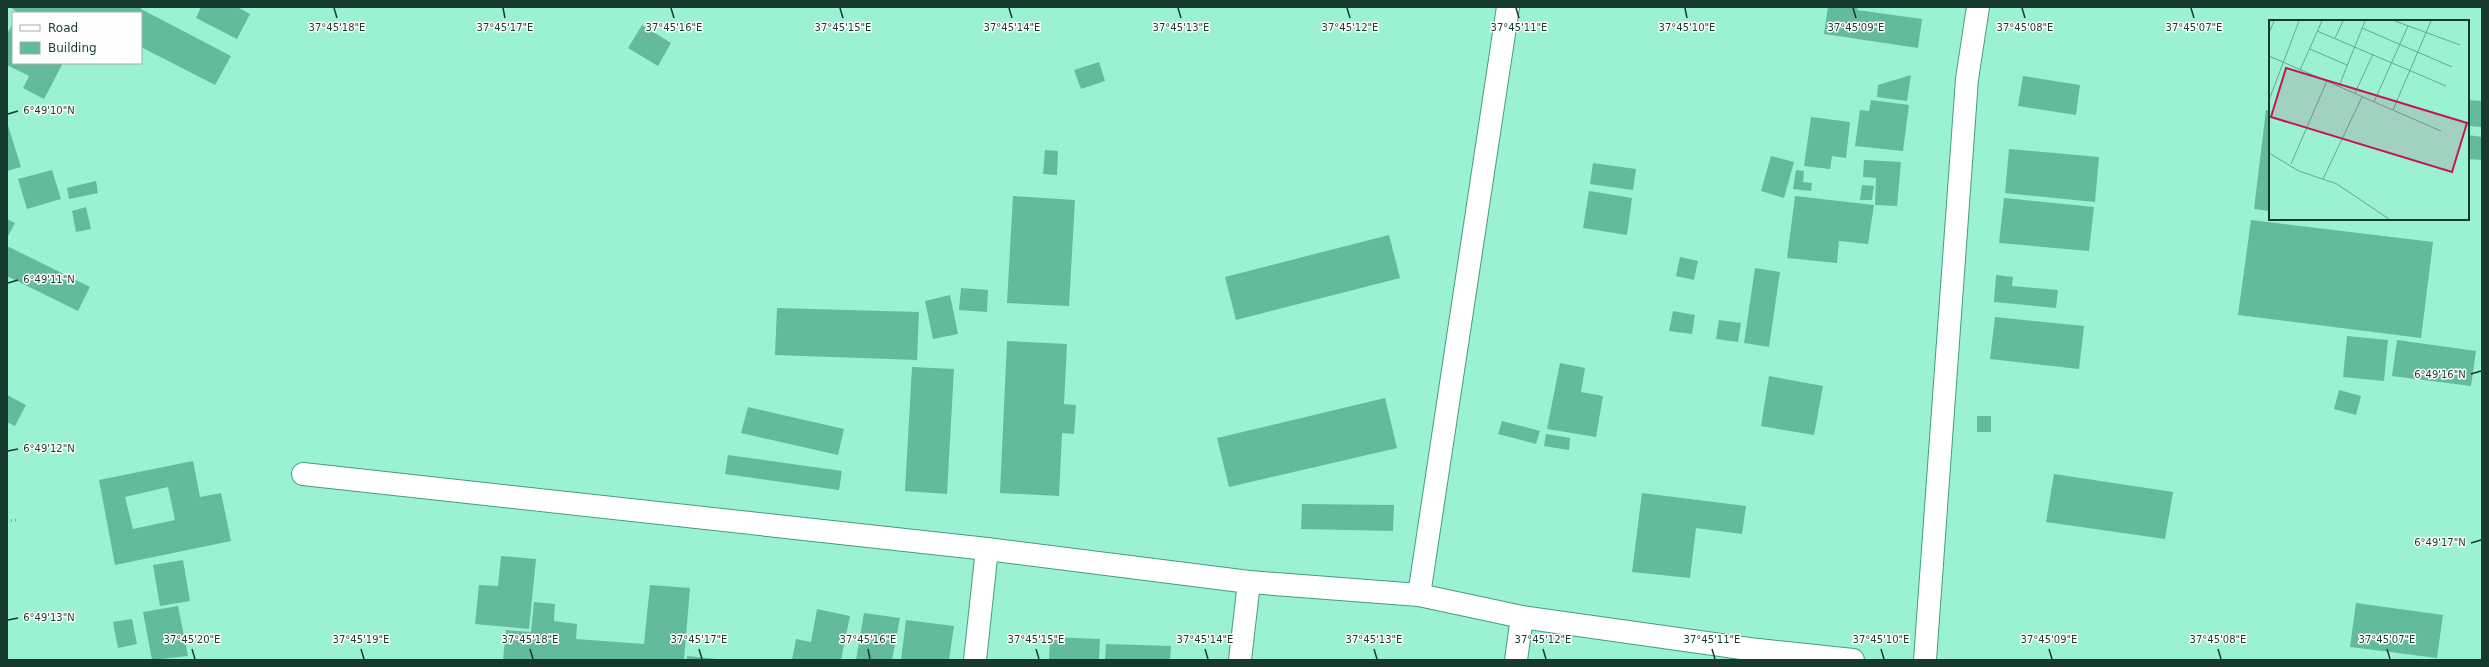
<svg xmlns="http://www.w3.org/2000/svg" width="2489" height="667" font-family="'DejaVu Sans',sans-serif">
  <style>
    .building { fill: #63bb9b; fill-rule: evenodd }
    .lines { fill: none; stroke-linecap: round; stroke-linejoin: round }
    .minor-casing { stroke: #449d7e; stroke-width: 24 }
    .path { stroke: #63a68d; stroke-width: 2.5; stroke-dasharray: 1 3; stroke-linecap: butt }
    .minor { stroke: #fff; stroke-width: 22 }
    .ticks { fill: none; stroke: #163b2e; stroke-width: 1.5 }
    .inset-road { fill: none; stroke: #65a98f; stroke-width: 1 }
    .view { fill: #c2185b; fill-opacity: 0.15; stroke: #c2185b; stroke-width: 2 }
    .inset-edge { fill: none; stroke: #163b2e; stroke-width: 2 }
    .ticks-label { font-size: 10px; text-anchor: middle; fill: #163b2e; stroke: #fefefe; stroke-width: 3; stroke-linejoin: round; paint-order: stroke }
  </style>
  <rect width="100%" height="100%" fill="#9af2d0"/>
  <!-- building -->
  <g class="building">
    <path d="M10,7H142L141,9L231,56L215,85L141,47V13H18Z"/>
    <path d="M201,7H237L250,14L237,39L196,18Z"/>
    <path d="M1828,7H1858L1857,10L1922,19L1918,48L1824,34Z"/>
    <path d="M13,23V63H63L44,99L23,88L29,76L7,65V34Z"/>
    <path d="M642,25L671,43L658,66L628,48Z"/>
    <path d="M1099,62L1105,81L1081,89L1074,70Z"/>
    <path d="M1911,75L1907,101L1877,97L1878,85Z"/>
    <path d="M2023,76L2080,85L2076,115L2018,106Z"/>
    <path d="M1871,100L1909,105L1903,151L1855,146L1860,110L1869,111Z"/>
    <path d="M2468,100L2482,101V127L2468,126Z"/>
    <path d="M2266,110L2270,111V211L2254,209Z"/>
    <path d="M1811,117L1850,122L1846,158L1832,156L1830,169L1804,166Z"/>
    <path d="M7,122L21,167L7,171Z"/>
    <path d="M2468,135L2482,137V160L2468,159Z"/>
    <path d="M2009,149L2099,157L2095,202L2005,193Z"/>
    <path d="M1045,150L1058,151L1057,175L1043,174Z"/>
    <path d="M1771,156L1794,162L1784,198L1761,191Z"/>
    <path d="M1864,160L1901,162L1897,206L1875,205L1876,178L1863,177Z"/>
    <path d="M1593,163L1636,169L1633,190L1590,184Z"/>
    <path d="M52,170L61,199L27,209L18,179Z"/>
    <path d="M1796,170L1804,171L1803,182L1812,183L1811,191L1793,189Z"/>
    <path d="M96,181L98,193L69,199L67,188Z"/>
    <path d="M1862,185L1874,186L1872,200H1860Z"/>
    <path d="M1589,191L1632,198L1627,235L1583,228Z"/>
    <path d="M1013,196L1075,200L1069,306L1007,303Z"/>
    <path d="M1795,196L1874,205L1868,244L1839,241L1837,263L1787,258Z"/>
    <path d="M2004,198L2094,207L2089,251L1999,243Z"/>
    <path d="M86,207L91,229L76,232L72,211Z"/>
    <path d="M7,219L15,223L7,238Z"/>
    <path d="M2251,220L2433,242L2421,338L2238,315Z"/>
    <path d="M1389,235L1400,278L1236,320L1225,277Z"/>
    <path d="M7,246L90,287L78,311L7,276Z"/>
    <path d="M1680,257L1698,261L1694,280L1676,276Z"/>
    <path d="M1755,268L1780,272L1769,347L1744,343Z"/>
    <path d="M1996,275L2013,277L2012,286L2058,290L2056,308L1994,302Z"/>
    <path d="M961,288L988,290L987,312L959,310Z"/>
    <path d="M950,295L958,334L933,339L925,301Z"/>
    <path d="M777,308L919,312L917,360L775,355Z"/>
    <path d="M1673,311L1695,315L1692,334L1669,331Z"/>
    <path d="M1995,317L2084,326L2079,369L1990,359Z"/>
    <path d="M1719,320L1741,323L1738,342L1716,339Z"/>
    <path d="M2347,336L2388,340L2384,381L2343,377Z"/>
    <path d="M2397,340L2476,351L2471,386L2392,376Z"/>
    <path d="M1007,341L1067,344L1064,404L1076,405L1074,434L1062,433L1059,496L1000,493Z"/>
    <path d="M1560,363L1585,368L1581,392L1603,396L1596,437L1547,429Z"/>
    <path d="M912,367L954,369L947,494L905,491Z"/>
    <path d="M1769,376L1823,386L1814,435L1761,426Z"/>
    <path d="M2339,390L2361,396L2356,415L2334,409Z"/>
    <path d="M7,395L26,405L15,426L7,422Z"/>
    <path d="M1385,398L1397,448L1229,487L1217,438Z"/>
    <path d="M748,407L844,429L838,455L741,433Z"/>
    <rect x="1977" y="416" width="14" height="16"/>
    <path d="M1502,421L1540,431L1536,444L1498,434Z"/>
    <path d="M1546,434L1570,438L1569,450L1544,446Z"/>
    <path d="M728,455L842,471L839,490L725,474Z"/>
    <path d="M193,461L200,497L221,493L231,541L115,565L99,480ZM168,487L175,520L133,529L125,497Z"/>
    <path d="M2054,474L2173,492L2165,539L2046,522Z"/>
    <path d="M1642,493L1746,506L1742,534L1696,528L1690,578L1632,572Z"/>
    <path d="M1302,504L1394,505L1393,531L1301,529Z"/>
    <path d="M501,556L536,559L529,629L475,624L479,585L498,586Z"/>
    <path d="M183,560L190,601L160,606L153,565Z"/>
    <path d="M650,585L690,588L684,660H503L506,630L531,632L534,602L555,604L554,621L577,624L576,639L644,644Z"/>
    <path d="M2356,603L2443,615L2437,658L2350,647Z"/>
    <path d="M178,606L188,656L152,660L143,612Z"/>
    <path d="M817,609L850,616L841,660H792L796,639L811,642Z"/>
    <path d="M864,613L900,618L892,660H856Z"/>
    <path d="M132,619L137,644L118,648L113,622Z"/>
    <path d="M906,620L954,626L949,660H901Z"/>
    <path d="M1050,637L1100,639L1099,660H1049Z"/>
    <path d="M1106,644L1171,646L1170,660H1105Z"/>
    <path d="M687,656L717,659V660H687Z"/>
  </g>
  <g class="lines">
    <!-- minor casing -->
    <g class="minor-casing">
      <g id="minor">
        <path d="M303,474L987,549L1249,582L1419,595L1522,617L1749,649L1853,660"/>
        <path d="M1419,595L1508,7"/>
        <path d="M975,660L987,549"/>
        <path d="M1240,660L1249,582"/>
        <path d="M1516,660L1522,617"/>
        <path d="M1925,660L1967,79L1978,7"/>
      </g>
    </g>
    <!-- path -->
    <path class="path" d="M7,521L16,520"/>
    <!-- minor -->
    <use href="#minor" class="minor"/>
  </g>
  <!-- ticks -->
  <path class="ticks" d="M334,8L337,18M503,8L505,18M671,8L674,18M840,8L843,18M1009,8L1012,18M1178,8L1181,18M1347,8L1350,18M1516,8L1519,18M1685,8L1687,18M1853,8L1856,18M2022,8L2025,18M2191,8L2194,18M8,114L18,111M8,283L18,280M2471,374L2481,371M8,451L18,449M2471,543L2481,540M8,620L18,618M192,649L195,659M361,649L364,659M530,649L533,659M699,649L702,659M868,649L870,659M1036,649L1039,659M1205,649L1208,659M1374,649L1377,659M1543,649L1546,659M1712,649L1715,659M1881,649L1884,659M2049,649L2052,659M2218,649L2221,659M2387,649L2390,659"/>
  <!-- overview -->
  <g transform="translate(2269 20)">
    <rect width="200" height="200" fill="#9af2d0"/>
    <path class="inset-road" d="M126,1L191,25M93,8L183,47M48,11L177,66M0,13L5,1M66,18L74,1M41,29L78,45M0,36L172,111M31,50L53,1M70,66L96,1M86,73L104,34M0,80L30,1M105,82L139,6M124,90L162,1M0,133L30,151L68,164L120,199M22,144L58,61M54,159L93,77"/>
    <path class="view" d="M17,48L198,103L183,152L2,97Z"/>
    <rect width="200" height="200" class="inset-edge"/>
  </g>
  <g class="ticks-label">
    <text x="337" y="31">37°45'18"E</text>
    <text x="505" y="31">37°45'17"E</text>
    <text x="674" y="31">37°45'16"E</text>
    <text x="843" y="31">37°45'15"E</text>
    <text x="1012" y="31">37°45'14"E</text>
    <text x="1181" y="31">37°45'13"E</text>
    <text x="1350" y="31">37°45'12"E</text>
    <text x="1519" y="31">37°45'11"E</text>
    <text x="1687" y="31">37°45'10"E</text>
    <text x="1856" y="31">37°45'09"E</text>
    <text x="2025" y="31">37°45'08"E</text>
    <text x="2194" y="31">37°45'07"E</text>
    <text x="49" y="114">6°49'10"N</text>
    <text x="49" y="283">6°49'11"N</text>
    <text x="2440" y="378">6°49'16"N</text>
    <text x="49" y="452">6°49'12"N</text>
    <text x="2440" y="546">6°49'17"N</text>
    <text x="49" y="621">6°49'13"N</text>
    <text x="192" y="643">37°45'20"E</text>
    <text x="361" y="643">37°45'19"E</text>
    <text x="530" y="643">37°45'18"E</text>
    <text x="699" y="643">37°45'17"E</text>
    <text x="868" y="643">37°45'16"E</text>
    <text x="1036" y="643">37°45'15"E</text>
    <text x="1205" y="643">37°45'14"E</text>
    <text x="1374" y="643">37°45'13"E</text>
    <text x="1543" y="643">37°45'12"E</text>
    <text x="1712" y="643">37°45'11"E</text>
    <text x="1881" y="643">37°45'10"E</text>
    <text x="2049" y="643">37°45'09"E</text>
    <text x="2218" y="643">37°45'08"E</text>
    <text x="2387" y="643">37°45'07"E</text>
  </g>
  <!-- border -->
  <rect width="2489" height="667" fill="none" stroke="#163b2e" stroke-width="16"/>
  <!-- legend -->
  <rect x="12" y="12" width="130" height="52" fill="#fefefe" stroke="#a1b0ab"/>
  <rect x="20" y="25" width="20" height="6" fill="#ffffff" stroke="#a1b0ab"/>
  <text x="48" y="32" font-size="12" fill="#163b2e">Road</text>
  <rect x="20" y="42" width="20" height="12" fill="#63bb9b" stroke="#a1b0ab"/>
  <text x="48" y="52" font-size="12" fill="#163b2e">Building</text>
</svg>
